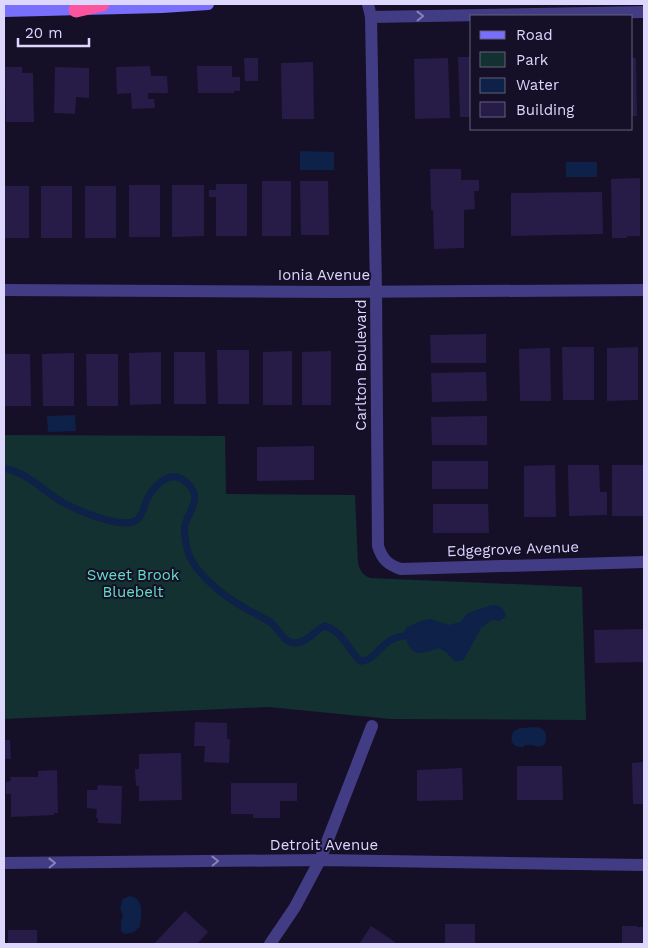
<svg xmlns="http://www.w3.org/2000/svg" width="648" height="948" font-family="'Work Sans',sans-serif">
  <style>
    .green { fill: #133131 }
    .water { fill: #0d2149 }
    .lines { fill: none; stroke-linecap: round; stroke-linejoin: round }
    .stream { stroke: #0d2149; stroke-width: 7 }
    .building { fill: #271c48 }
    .minor { stroke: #423c85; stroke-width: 12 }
    .secondary { stroke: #796ffd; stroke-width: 12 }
    .motorway { stroke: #fc549d; stroke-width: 15 }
    .oneway { stroke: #8882bb }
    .labels { text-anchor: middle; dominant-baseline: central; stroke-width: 4; stroke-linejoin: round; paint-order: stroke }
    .street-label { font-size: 15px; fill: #ddd7fe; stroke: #151027 }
    .park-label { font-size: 15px; fill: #63dec5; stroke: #151027 }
  </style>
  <rect width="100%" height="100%" fill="#151027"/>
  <!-- green -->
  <path class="green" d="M4,435L225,436L226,494L355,495L358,563C360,571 363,575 370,578L582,587L586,720L391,719L268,707L4,719Z"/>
  <!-- water -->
  <g class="water">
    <path d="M300,151L334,152V170H300Z"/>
    <rect x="566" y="162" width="31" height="15"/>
    <path d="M75,415L76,431L48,432L47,416Z"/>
    <path d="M492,605C500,605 504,608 506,616L500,621L492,620L481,628L467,654L463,660L455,662L446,652L439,648C417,655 411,658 404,632L407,627L424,620L431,619L449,625L460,622L468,613Z"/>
    <path d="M537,727C546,729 549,737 544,745C535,749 535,744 528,745C521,745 527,748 520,747C510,746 510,737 514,731L520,728Z"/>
    <path d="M129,896C144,897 142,915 140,926L134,932L125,934L121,931V922L123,915L120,908L123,899Z"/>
  </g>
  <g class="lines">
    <!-- stream -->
    <path class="stream" d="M4,468C12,470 20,473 28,478C40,485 50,495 62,502C79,511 108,523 127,523C130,523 135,521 138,519C143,514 144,505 147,499C156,483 172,467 188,484C203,498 189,510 185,525C183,534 186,544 188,552C195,574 224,596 243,607C252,612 262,617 270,622C279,628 283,643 295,643C306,643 315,631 324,626C342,630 348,649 360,661C373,662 381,644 393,639C397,637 401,636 405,636"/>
  </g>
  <!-- building -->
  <g class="building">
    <path d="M458,57H472V117H460Z"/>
    <path d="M244,58H258V81H245Z"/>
    <path d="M448,58L450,118L415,119L414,59Z"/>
    <path d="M632,58H636L637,116H632Z"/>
    <path d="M313,62L314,119H282L281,63Z"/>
    <path d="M150,66L151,76H167L168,93H148V99H154L155,108L132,109L131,93L117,94L116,67Z"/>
    <path d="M197,66H232V77H240V91H234V93H198Z"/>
    <path d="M5,67H22V73H33L34,122H6Z"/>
    <path d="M55,67L89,68V98L76,97L75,114L54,113Z"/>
    <path d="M430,169H461V180H479V191H474L475,209L464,210V248L434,249L433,210H431Z"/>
    <path d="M640,178V236H627V238H612L611,179Z"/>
    <rect x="262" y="181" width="29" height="55"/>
    <path d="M300,181H328L329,235H301Z"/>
    <path d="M216,184H247V236H216V197H209V190H216Z"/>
    <rect x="129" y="185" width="31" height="52"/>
    <path d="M172,185H204V236L172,237Z"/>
    <rect x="4" y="186" width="25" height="52"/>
    <rect x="41" y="186" width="31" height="52"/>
    <rect x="85" y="186" width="31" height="52"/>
    <path d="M602,192L603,234L511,236V193Z"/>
    <path d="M486,334V363H431L430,335Z"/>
    <path d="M562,347H594V400H563Z"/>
    <path d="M638,347V400L607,401V348Z"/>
    <path d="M550,348L551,401H520L519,349Z"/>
    <path d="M217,350H249V404H218Z"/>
    <path d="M292,351V405H263V352Z"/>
    <path d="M331,351V405H302V352Z"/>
    <path d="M161,352V404L130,405L129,353Z"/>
    <path d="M174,352H205L206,404H174Z"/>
    <path d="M74,353V406H43L42,354Z"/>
    <path d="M4,354H30L31,406H4Z"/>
    <path d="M86,354H118V406H87Z"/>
    <path d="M486,372L487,401L432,402L431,373Z"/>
    <path d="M487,416V445H432L431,417Z"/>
    <path d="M314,446V480L257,481V447Z"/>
    <rect x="432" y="461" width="56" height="28"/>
    <path d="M555,465L556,517H524V466Z"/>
    <path d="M568,465H599L600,492H607V515L569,516Z"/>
    <rect x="612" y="465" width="31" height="51"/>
    <path d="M433,504H488L489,533H433Z"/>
    <path d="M644,629V662L595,663L594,630Z"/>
    <path d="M195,722L227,723V739H230L229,763L204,762L205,746H194Z"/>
    <path d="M4,740H10L11,759H4Z"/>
    <path d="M181,753L182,800L139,801V786H136L135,769H139V754Z"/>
    <path d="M644,762V804H633L632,763Z"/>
    <path d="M517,766H562L563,800H517Z"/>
    <path d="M462,768L463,800L417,801V770Z"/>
    <path d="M57,770L58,813H54V815L11,817V794H6V782L11,781L10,777H38V771Z"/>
    <path d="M231,783H297V801H280V818H253V814H231Z"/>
    <path d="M98,785L122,786L121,824L98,823V818H96L97,809L87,808V790H97Z"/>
    <path d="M185,911L208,932L197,944H154Z"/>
    <rect x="445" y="924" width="30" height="20"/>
    <path d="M371,926L395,942L394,944H359Z"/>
    <path d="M622,926H637V927H644V944H622Z"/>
    <rect x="8" y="930" width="29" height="14"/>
  </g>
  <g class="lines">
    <!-- minor -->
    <g class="minor">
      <path d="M368,4L371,17L376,291L378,546C382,559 388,565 401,569L644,562"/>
      <path d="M371,17L644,12"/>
      <path d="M4,290L336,292L644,290"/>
      <path d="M4,863L320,860L644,865"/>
      <path d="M270,944L295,907L320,860L372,726"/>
    </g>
    <!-- secondary -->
    <path class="secondary" d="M4,11L162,7L208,4"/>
    <!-- motorway -->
    <path class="motorway" d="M76,10L102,4"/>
  </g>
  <!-- one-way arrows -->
  <defs><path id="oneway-chevron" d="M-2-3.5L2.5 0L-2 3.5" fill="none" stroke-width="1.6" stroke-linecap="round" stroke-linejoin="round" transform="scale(1.25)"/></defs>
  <g class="oneway">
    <use href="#oneway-chevron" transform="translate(420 16) rotate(-1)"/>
    <use href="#oneway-chevron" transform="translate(215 861) rotate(-1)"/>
    <use href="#oneway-chevron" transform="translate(52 863) rotate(-1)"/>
  </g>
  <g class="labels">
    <!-- street labels -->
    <g class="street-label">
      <text x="324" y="275">Ionia Avenue</text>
      <text transform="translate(361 365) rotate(-90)">Carlton Boulevard</text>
      <text transform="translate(513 549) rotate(-2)">Edgegrove Avenue</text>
      <text x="324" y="845">Detroit Avenue</text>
    </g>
    <!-- park labels -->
    <g class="park-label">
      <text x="133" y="575">Sweet Brook<tspan x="133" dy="17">Bluebelt</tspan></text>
    </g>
  </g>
  <!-- border -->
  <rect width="648" height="948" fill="none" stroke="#ddd7fe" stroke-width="10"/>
  <!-- legend -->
  <rect x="470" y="15" width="162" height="115" fill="#151027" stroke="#65607d"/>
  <rect x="480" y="31" width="25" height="8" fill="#796ffd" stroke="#65607d"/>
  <text x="516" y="40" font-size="15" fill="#ddd7fe">Road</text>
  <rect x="480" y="52" width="25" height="15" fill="#133131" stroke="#65607d"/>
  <text x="516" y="65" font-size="15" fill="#ddd7fe">Park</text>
  <rect x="480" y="78" width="25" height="15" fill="#0d2149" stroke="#65607d"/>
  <text x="516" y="90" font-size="15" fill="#ddd7fe">Water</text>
  <rect x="480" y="102" width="25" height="15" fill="#271c48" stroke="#65607d"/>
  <text x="516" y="115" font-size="15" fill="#ddd7fe">Building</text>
  <!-- scale -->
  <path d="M18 38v8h71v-8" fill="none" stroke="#ddd7fe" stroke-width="2.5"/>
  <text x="25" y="38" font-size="15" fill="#ddd7fe" stroke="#151027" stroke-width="4" paint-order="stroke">20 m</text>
</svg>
